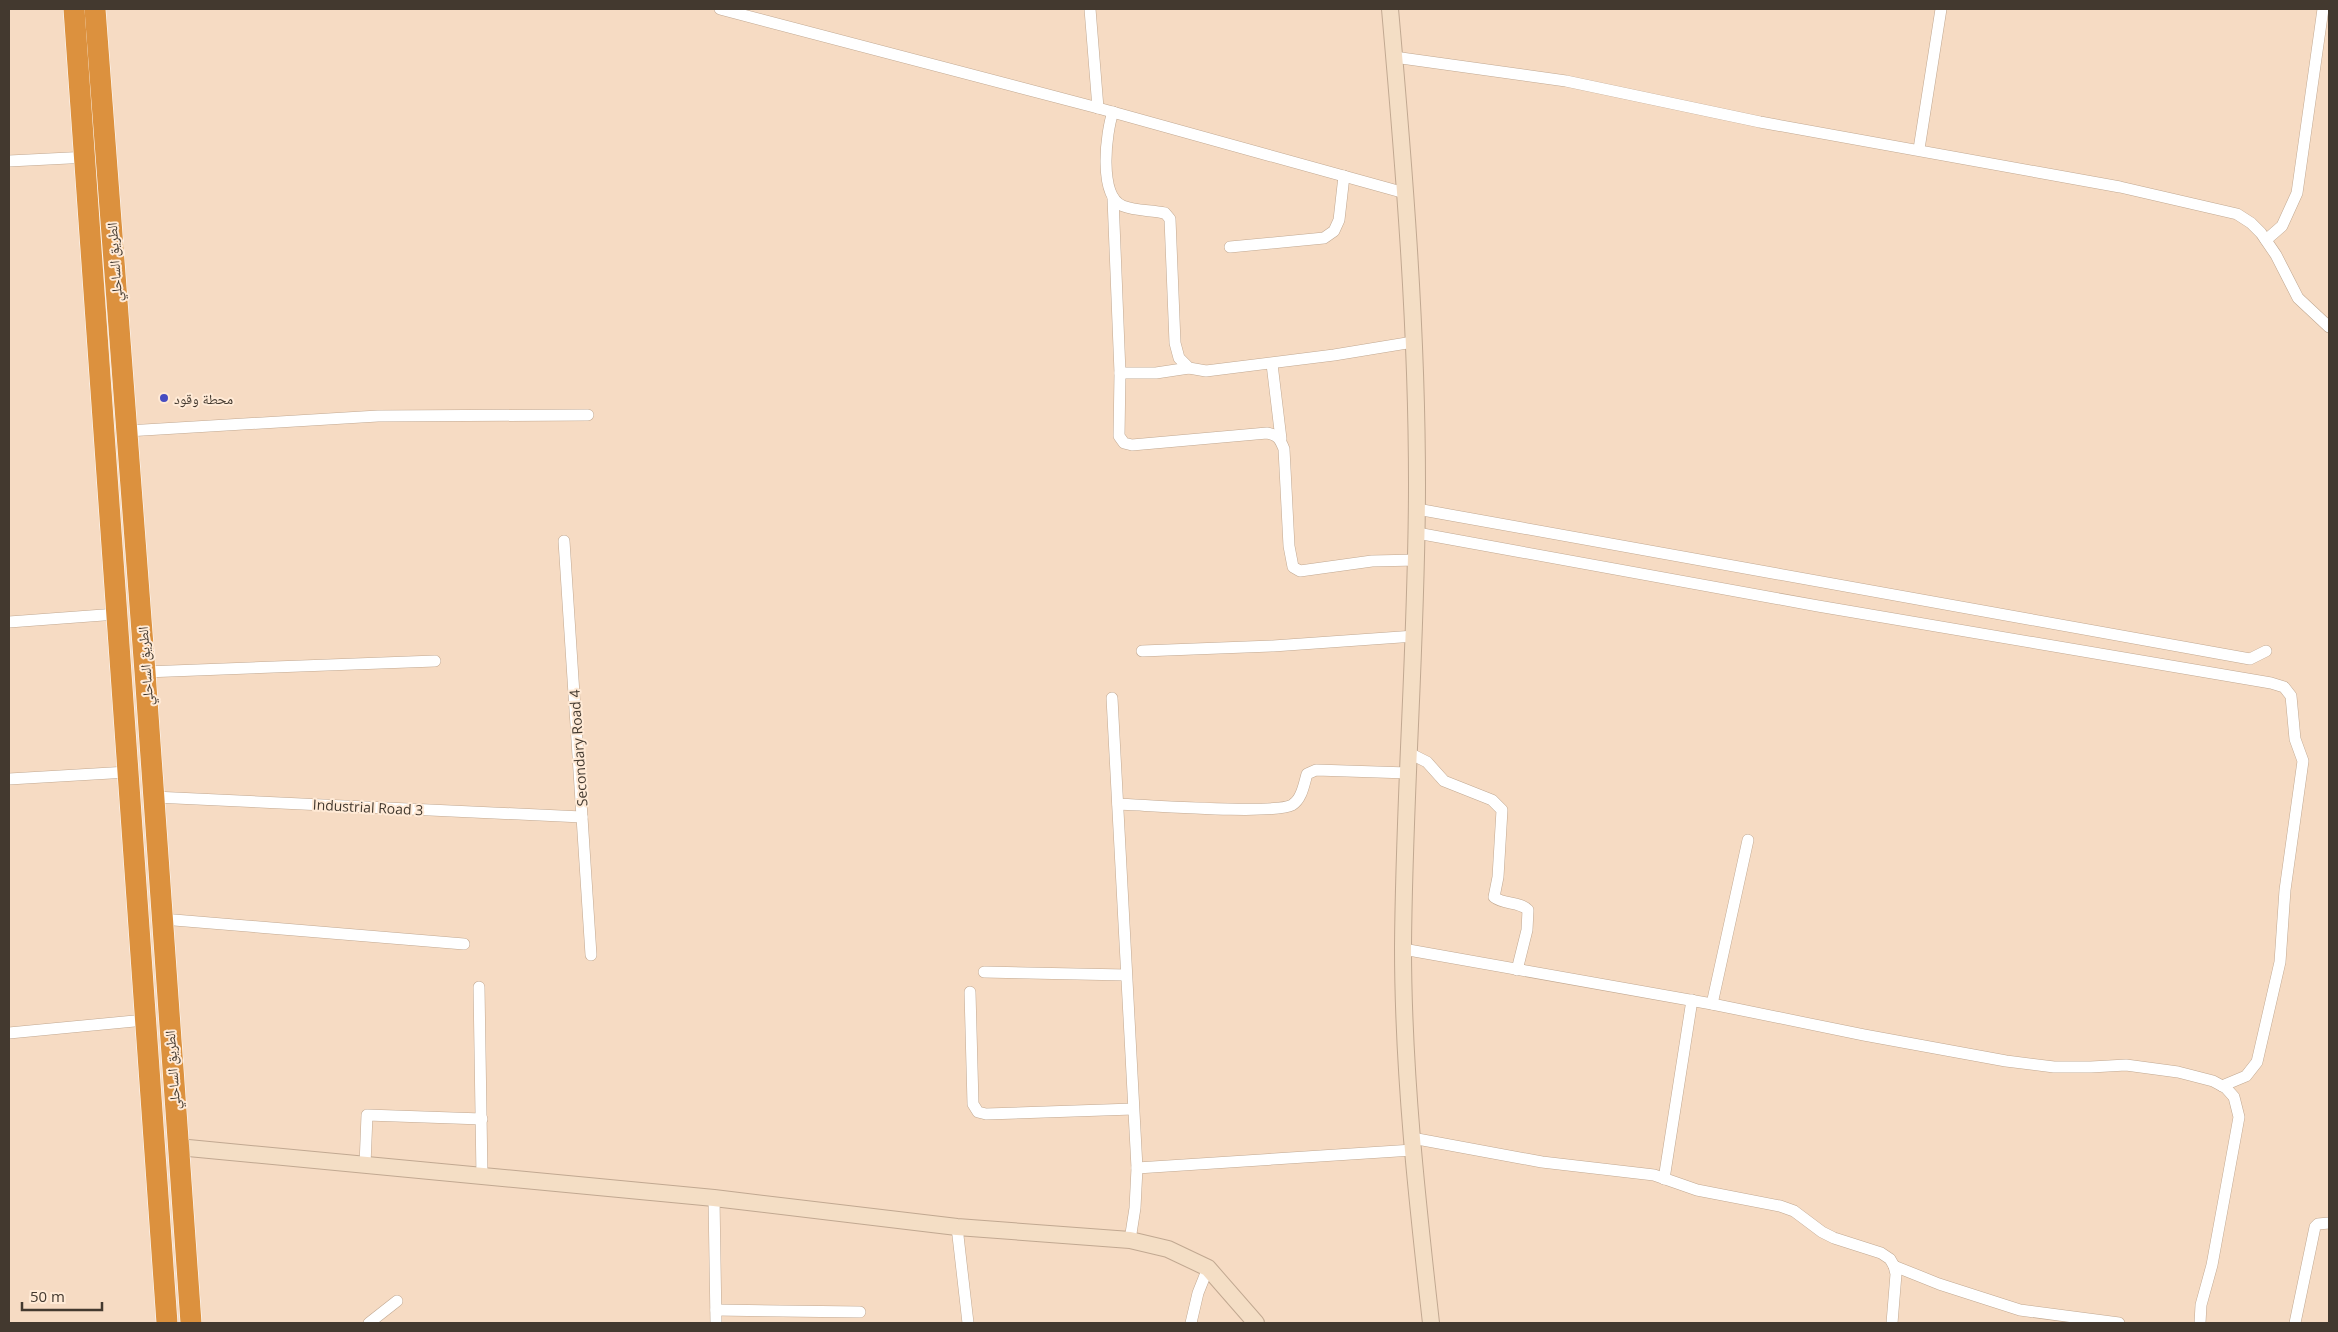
<svg xmlns="http://www.w3.org/2000/svg" width="2338" height="1332" font-family="'Open Sans','Noto Naskh Arabic',sans-serif">
  <style>
    .lines { fill: none; stroke-linecap: round; stroke-linejoin: round }
    .street-casing { stroke: #c1a891; stroke-width: 12 }
    .secondary-casing { stroke: #c1a891; stroke-width: 18 }
    .highway-casing { stroke: #fff; stroke-width: 22 }
    .street { stroke: #fff; stroke-width: 11 }
    .secondary { stroke: #f4dec5; stroke-width: 16 }
    .highway { stroke: #dc913e; stroke-width: 21 }
    .poi-dot { fill: #464cc1; stroke: #ffead6; stroke-width: 2 }
    .labels { text-anchor: middle; dominant-baseline: central; stroke-width: 4; stroke-linejoin: round; paint-order: stroke }
    .street-label { font-size: 14px; fill: #43392f; stroke: #ffead6 }
    .poi-label { font-size: 14px; fill: #43392f; stroke: #ffead6; text-anchor: start }
  </style>
  <rect width="100%" height="100%" fill="#f6dbc3"/>
  <g class="lines">
    <!-- street casing -->
    <g class="street-casing">
      <g id="street">
        <path d="M720,9L1098,108L1405,193"/>
        <path d="M1090,9L1098,108"/>
        <path d="M1394,57L1566,81L1760,122L2120,187L2237,214L2251,223L2261,233L2276,255L2298,298L2329,327"/>
        <path d="M1113,112C1106,132 1098,196 1123,206C1136,211 1151,210 1165,213L1170,219L1175,343L1179,358L1189,368L1206,371L1334,355L1413,342"/>
        <path d="M1919,149L1941,9"/>
        <path d="M9,161L89,157"/>
        <path d="M1113,198L1120,373H1156L1189,368"/>
        <path d="M2266,240L2282,226L2297,193L2323,9"/>
        <path d="M1230,247L1324,238L1334,231L1339,220L1344,176"/>
        <path d="M1272,364L1281,439"/>
        <path d="M1120,373L1119,436L1124,443L1132,445L1267,433C1278,435 1280,439 1284,449L1289,546L1293,567L1300,571L1372,561L1417,560"/>
        <path d="M127,431L378,416L588,415"/>
        <path d="M1417,509L2250,659L2266,651"/>
        <path d="M1417,533L1818,606L2271,683L2284,687L2291,696L2295,739L2303,761L2285,890L2280,962L2257,1062L2246,1076L2222,1086"/>
        <path d="M564,541L591,955"/>
        <path d="M9,622L117,614"/>
        <path d="M1142,651L1273,646L1415,636"/>
        <path d="M145,672L435,661"/>
        <path d="M1112,698L1137,1168L1135,1208L1130,1240"/>
        <path d="M1409,753L1427,762L1444,781L1492,800L1502,810L1498,877L1494,897C1504,905 1519,901 1528,910L1527,930L1517,970"/>
        <path d="M9,779L128,772"/>
        <path d="M154,797L582,817"/>
        <path d="M1118,804C1147,805 1274,815 1292,805C1302,799 1304,784 1307,774L1316,770L1408,773"/>
        <path d="M162,919L464,944"/>
        <path d="M1403,949L1712,1004L1864,1035L2006,1061L2054,1067H2091L2126,1065L2178,1072L2213,1081L2226,1088L2234,1097L2239,1117L2212,1265L2201,1305L2200,1323"/>
        <path d="M984,972L1126,975"/>
        <path d="M479,987L482,1176"/>
        <path d="M970,992L973,1104L978,1112L986,1114L1133,1109"/>
        <path d="M1712,1004L1748,840"/>
        <path d="M9,1033L145,1020"/>
        <path d="M1412,1138L1542,1162L1654,1175L1697,1190L1780,1206L1794,1211L1822,1232L1834,1238L1881,1253L1890,1259L1894,1266L1896,1274L1892,1323"/>
        <path d="M365,1165L367,1115L482,1119"/>
        <path d="M1137,1168L1413,1150"/>
        <path d="M1664,1179L1692,1000"/>
        <path d="M714,1198L716,1323"/>
        <path d="M957,1227L968,1323"/>
        <path d="M1894,1266L1939,1284L2020,1310L2119,1323"/>
        <path d="M716,1310L860,1312"/>
        <path d="M369,1323L397,1301"/>
        <path d="M1191,1323L1198,1293L1208,1268"/>
        <path d="M2295,1323L2315,1227L2318,1224L2329,1223"/>
      </g>
    </g>
    <!-- secondary casing -->
    <g class="secondary-casing">
      <g id="secondary">
        <path d="M1390,9C1404,167 1417,326 1417,484C1417,639 1404,793 1403,947C1403,1073 1417,1199 1431,1323"/>
        <path d="M178,1147L714,1198L957,1227L1130,1240L1168,1249L1208,1268L1256,1323"/>
      </g>
    </g>
    <!-- highway casing -->
    <g class="highway-casing">
      <g id="highway">
        <path d="M74,9L167,1323"/>
        <path d="M95,9L145,672L191,1323"/>
      </g>
    </g>
    <!-- street -->
    <use href="#street" class="street"/>
    <!-- secondary -->
    <use href="#secondary" class="secondary"/>
    <!-- highway -->
    <use href="#highway" class="highway"/>
  </g>
  <!-- markers -->
  <circle class="poi-dot" cx="164" cy="398" r="5"/>
  <g class="labels">
    <!-- street labels -->
    <g class="street-label">
      <text transform="translate(114 262) rotate(-94)">الطريق الساحلي</text>
      <text transform="translate(145 666) rotate(-94)">الطريق الساحلي</text>
      <text transform="translate(578 748) rotate(-94)">Secondary Road 4</text>
      <text transform="translate(368 807) rotate(3)">Industrial Road 3</text>
      <text transform="translate(172 1070) rotate(-94)">الطريق الساحلي</text>
    </g>
    <!-- poi labels -->
    <g class="poi-label">
      <text x="174" y="398">محطة وقود</text>
    </g>
  </g>
  <!-- border -->
  <rect width="2338" height="1332" fill="none" stroke="#43392f" stroke-width="20"/>
  <!-- scale -->
  <path d="M22 1302v8h80v-8" fill="none" stroke="#43392f" stroke-width="2.5"/>
  <text x="30" y="1302" font-size="15" fill="#43392f" stroke="#ffead6" stroke-width="4" paint-order="stroke">50 m</text>
</svg>
